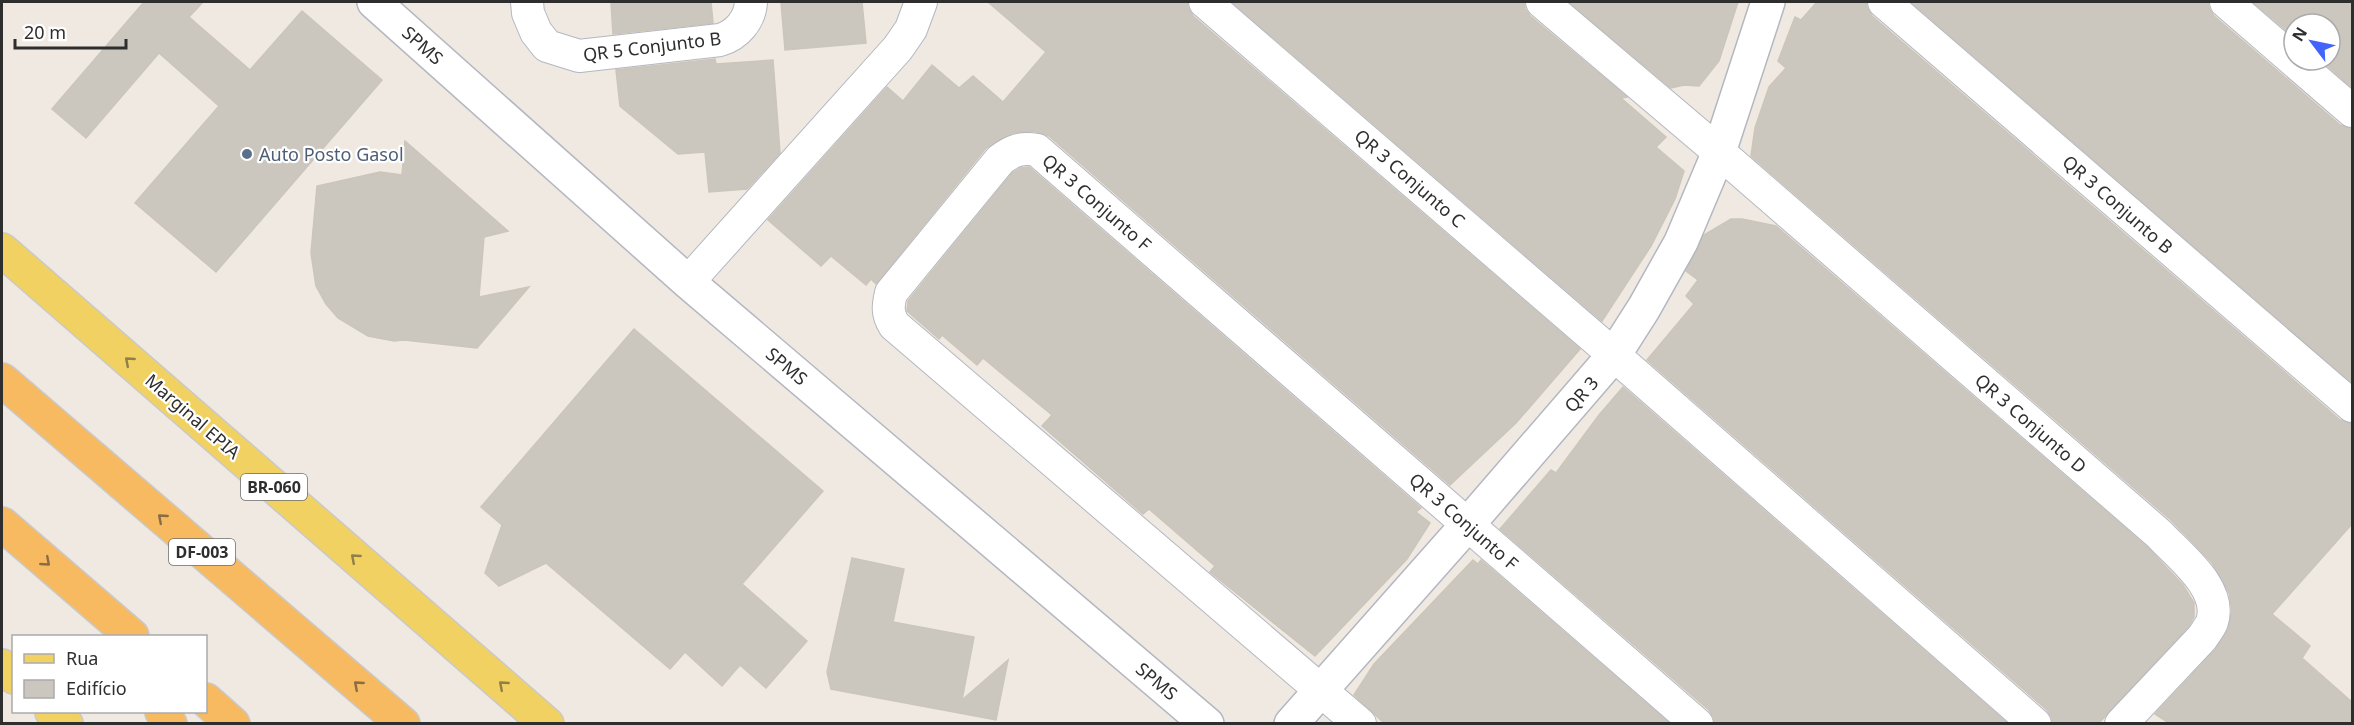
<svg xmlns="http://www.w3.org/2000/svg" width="2354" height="725" font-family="'Noto Sans',sans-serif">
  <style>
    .building { fill: #cbc7bf; stroke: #cbc5ba; stroke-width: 1.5 }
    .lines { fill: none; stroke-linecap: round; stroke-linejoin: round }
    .minor-casing { stroke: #b4b7c1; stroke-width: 34 }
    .tertiary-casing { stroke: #b4b7c1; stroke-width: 36 }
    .primary-casing { stroke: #c9c9c9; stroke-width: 36 }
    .trunk-casing { stroke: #c9c9c9; stroke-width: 36 }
    .minor { stroke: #fff; stroke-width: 32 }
    .tertiary { stroke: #fff; stroke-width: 33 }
    .primary { stroke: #f2d163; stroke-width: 33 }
    .trunk { stroke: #f8ba60; stroke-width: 33 }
    .oneway { stroke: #908048 }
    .oneway2 { stroke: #896d44 }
    .service-dot { fill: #5c6f8a; stroke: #fff; stroke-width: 2 }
    .labels { text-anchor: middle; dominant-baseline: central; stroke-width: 4.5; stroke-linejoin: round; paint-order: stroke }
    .shield { fill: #fff; stroke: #6d6d6d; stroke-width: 1.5 }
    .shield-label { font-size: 16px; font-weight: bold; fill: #2e2e2e }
    .street-label { font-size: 18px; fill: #2e2e2e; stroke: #fff }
    .service-label { font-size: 18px; fill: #4e5e75; stroke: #fff; text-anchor: start }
  </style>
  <rect width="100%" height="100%" fill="#efe9e1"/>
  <!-- building -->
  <g class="building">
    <path d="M144,2H203L189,17L250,70L302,11L382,80L216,272L135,203L219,106L159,53L86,138L52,109Z"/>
    <path d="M611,2H711L713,23L613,34Z"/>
    <path d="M781,2H862L866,43L785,50Z"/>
    <path d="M988,2H1187L1188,8L1193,16L1580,349L1516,423L1450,485L1049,136L1034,131L1012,133L986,148L876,284L871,279L866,285L831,256L821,266L768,220L887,87L903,101L932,65L959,88L973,76L1003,102L1046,52Z"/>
    <path d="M1232,2H1524L1525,9L1530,16L1627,97L1621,98L1666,137L1656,147L1684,171L1675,199L1651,246L1602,321Z"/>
    <path d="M1569,2H1738L1719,61L1699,86L1684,85L1671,88Z"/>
    <path d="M1817,2H1866L1867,8L1872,16L2340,420L2352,423V524L2272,614L2310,646L2302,658L2352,702V723H2169L2155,714L2215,650L2228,629L2232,611L2229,593L2212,563L2171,520L1751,156L1755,128L1769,87L1786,68L1778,61L1795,17L1801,20Z"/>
    <path d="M1911,2H2208L2209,8L2214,16L2340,125L2352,128V383Z"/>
    <path d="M2253,2H2352V88L2321,60H2330V24H2294V37Z"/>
    <path d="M715,59L716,64L773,60L780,153L747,189L709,192L705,152L678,154L620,106L616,70Z"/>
    <path d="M405,141L508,231L484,237L479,297L529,287L477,348L404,340L394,341L368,336L338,318L326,304L316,286L311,253L317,186L380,172L402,175Z"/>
    <path d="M1029,167L1421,508L1416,512L1430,523L1407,559L1315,656L1210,572L1215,566L1149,509L1143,514L1042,426L1052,415L983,358L977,365L942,335L939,339L907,311L908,301L1012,173L1021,168Z"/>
    <path d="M1731,219H1742L1776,226L2147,547L2183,585L2194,603V617L2188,627L2099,723H2052V718L2047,710L1647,360L1694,304L1686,296L1698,280L1686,271L1704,235Z"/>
    <path d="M634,329L823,491L742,584L807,641L766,688L740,665L722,686L685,652L670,669L546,563L499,586L485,573L502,525L481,507Z"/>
    <path d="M1623,387L2007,723H1714V718L1709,710L1500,529L1551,470L1556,473L1599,415Z"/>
    <path d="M852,558L904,569L893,622L974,637L962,700L1008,660L996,720L831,689L827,672Z"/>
    <path d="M1473,560L1478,564L1481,560L1669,723H1384L1354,695L1374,664Z"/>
  </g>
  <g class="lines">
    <!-- minor casing -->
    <g class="minor-casing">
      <g id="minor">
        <path d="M527,2L528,13L536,32L547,46L579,56L720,40C737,35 750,20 751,2"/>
        <path d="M1205,2L1614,355L2035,724"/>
        <path d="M1542,2L1719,152L2159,534C2179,556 2223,588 2212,622C2210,627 2205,633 2202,638L2121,724"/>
        <path d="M1884,2L2352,406"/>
        <path d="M2226,2L2352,111"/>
        <path d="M688,282L898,48L911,29L921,2"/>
        <path d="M1360,724L894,325C887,313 888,306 891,293L1000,160C1013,150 1022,147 1037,150L1697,724"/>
      </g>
    </g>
    <!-- tertiary casing -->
    <g class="tertiary-casing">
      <g id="tertiary">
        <path d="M374,2L688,282L1207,724"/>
        <path d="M1291,724L1468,524L1614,355L1644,308L1681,242L1719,152L1768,2"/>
      </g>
    </g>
    <!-- primary casing -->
    <g class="primary-casing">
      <g id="primary">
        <path d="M2,250L547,724"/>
        <path d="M2,666L14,677"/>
        <path d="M52,712L66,724"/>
      </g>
    </g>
    <!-- trunk casing -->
    <g class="trunk-casing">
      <g id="trunk">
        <path d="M2,380L403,724"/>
        <path d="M2,524L132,636"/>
        <path d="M206,700L233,724"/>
        <path d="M162,712L170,724"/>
      </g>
    </g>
    <!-- minor -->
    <use href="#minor" class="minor"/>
    <!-- tertiary -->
    <use href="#tertiary" class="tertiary"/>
    <!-- primary -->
    <use href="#primary" class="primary"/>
    <!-- trunk -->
    <use href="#trunk" class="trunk"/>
  </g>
  <!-- one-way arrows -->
  <defs><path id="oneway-chevron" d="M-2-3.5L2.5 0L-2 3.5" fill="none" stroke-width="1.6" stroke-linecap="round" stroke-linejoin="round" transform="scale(1.5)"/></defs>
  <g class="oneway">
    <use href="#oneway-chevron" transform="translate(129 361) rotate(-139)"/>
    <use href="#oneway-chevron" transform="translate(355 558) rotate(-139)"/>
    <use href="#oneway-chevron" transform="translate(503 685) rotate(-139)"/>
  </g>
  <g class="oneway2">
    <use href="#oneway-chevron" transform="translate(162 518) rotate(-139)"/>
    <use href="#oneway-chevron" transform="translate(46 562) rotate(41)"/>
    <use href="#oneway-chevron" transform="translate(358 685) rotate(-139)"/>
  </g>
  <!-- markers -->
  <circle class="service-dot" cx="247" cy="154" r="6"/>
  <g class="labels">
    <!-- shield labels -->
    <g class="shield">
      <rect x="241" y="474" width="66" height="26" rx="4.5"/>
      <rect x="169" y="539" width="66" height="26" rx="4.5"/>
    </g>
    <g class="shield-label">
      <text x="274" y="487">BR-060</text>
      <text x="202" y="552">DF-003</text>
    </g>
    <!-- street labels -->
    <g class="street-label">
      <text transform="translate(423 45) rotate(42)">SPMS</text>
      <text transform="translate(652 46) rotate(-7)">QR 5 Conjunto B</text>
      <text transform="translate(1410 178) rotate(41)">QR 3 Conjunto C</text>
      <text transform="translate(1097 202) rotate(41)">QR 3 Conjunto F</text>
      <text transform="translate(2118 204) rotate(41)">QR 3 Conjunto B</text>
      <text transform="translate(787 366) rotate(40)">SPMS</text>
      <text transform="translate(1581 394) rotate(-49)">QR 3</text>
      <text transform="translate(193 416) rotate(41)">Marginal EPIA</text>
      <text transform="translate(2031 423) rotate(41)">QR 3 Conjunto D</text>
      <text transform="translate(1464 521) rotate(41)">QR 3 Conjunto F</text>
      <text transform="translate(1157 681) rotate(40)">SPMS</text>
    </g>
    <!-- service labels -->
    <g class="service-label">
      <text x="259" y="154">Auto Posto Gasol</text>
    </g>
  </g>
  <!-- border -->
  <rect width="2354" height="725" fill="none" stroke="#2e2e2e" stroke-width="6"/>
  <!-- legend -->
  <rect x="12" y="635" width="195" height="78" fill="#ffffff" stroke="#ababab" stroke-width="1.5"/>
  <rect x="24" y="654" width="30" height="9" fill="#f2d163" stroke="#ababab" stroke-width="1.5"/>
  <text x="66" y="665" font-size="18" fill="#2e2e2e">Rua</text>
  <rect x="24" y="680" width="30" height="18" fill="#cbc7bf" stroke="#ababab" stroke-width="1.5"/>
  <text x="66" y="695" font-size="18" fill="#2e2e2e">Edifício</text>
  <!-- north arrow -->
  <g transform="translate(2312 42) rotate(302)"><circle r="28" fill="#ffffff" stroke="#ababab" stroke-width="1.5"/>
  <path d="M0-4.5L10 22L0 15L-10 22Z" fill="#4264fb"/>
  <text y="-9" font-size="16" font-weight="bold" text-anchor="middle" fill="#2e2e2e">N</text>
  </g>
  <!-- scale -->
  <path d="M15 39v9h111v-9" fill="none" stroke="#2e2e2e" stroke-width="3"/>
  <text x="24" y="39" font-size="18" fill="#2e2e2e" stroke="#ffffff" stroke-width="4.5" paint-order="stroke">20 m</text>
</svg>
